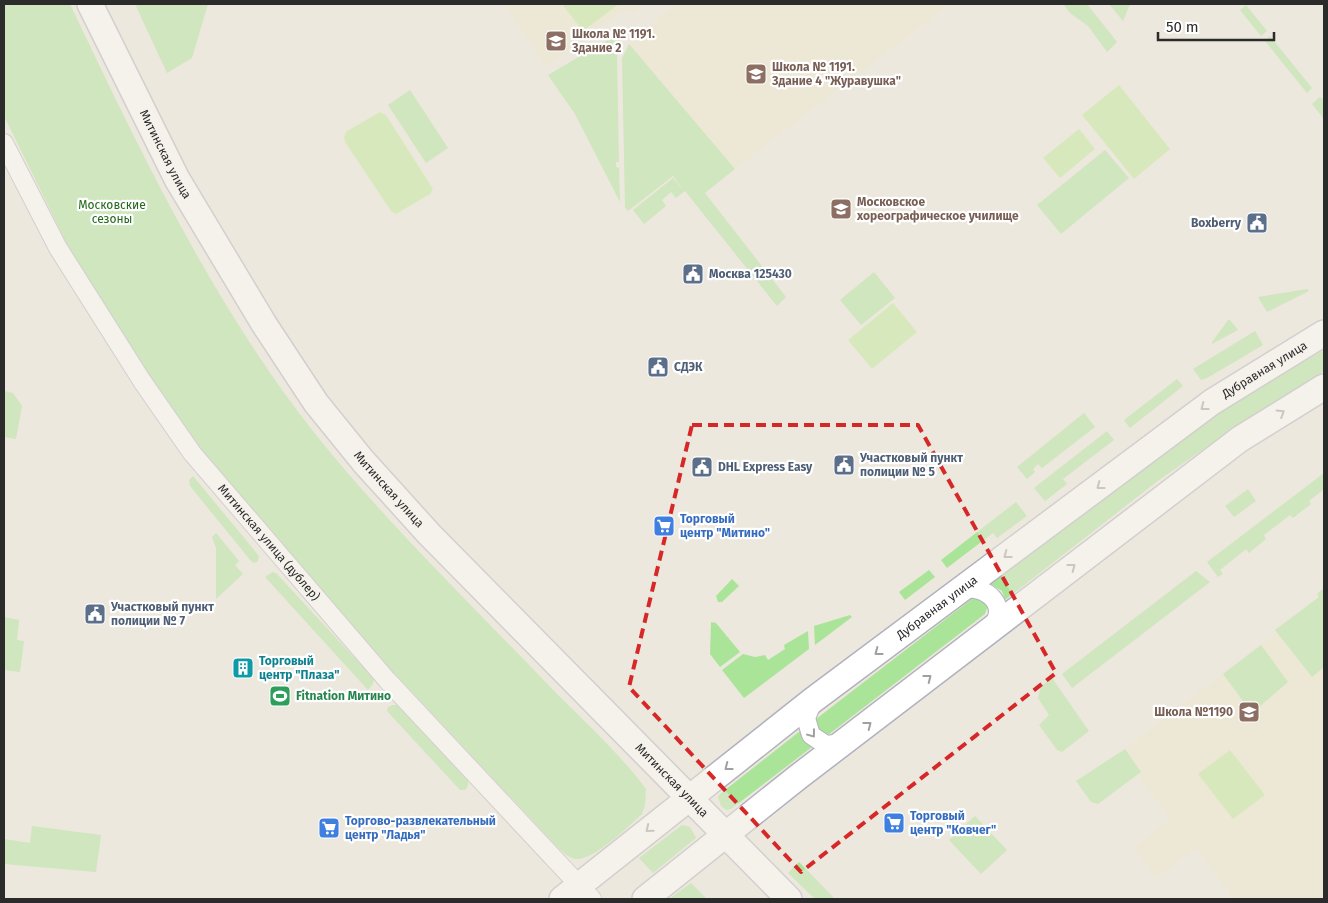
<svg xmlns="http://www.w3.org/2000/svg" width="1328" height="903" font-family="'Fira Sans',sans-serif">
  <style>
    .education { fill: #eee7cc }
    .green { fill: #aae499 }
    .pitch { fill: #bdeb94 }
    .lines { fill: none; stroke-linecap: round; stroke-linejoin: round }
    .street-casing { stroke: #b1b1bf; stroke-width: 20 }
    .secondary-casing { stroke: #b1b1bf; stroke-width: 28 }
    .street { stroke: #fff; stroke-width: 18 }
    .secondary { stroke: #fff; stroke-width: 25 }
    .oneway { stroke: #a0a0a0 }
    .marked { fill: none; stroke: #d62828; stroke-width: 4; stroke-dasharray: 10 6; stroke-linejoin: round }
    .labels { text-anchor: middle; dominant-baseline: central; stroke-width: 4.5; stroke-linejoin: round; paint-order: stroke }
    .education-label { font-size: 12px; font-weight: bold; fill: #785e54; stroke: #fff; text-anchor: start }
    .street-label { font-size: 12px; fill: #2b2b2b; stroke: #fff }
    .park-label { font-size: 12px; fill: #22691a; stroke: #fff }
    .service-label { font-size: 12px; font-weight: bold; fill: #4e5e75; stroke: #fff; text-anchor: start }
    .shop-label { font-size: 12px; font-weight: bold; fill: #366cbe; stroke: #fff; text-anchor: start }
    .culture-label { font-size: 12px; font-weight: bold; fill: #0d838f; stroke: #fff; text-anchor: start }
    .leisure-label { font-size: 12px; font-weight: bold; fill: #27864d; stroke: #fff; text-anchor: start }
  </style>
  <rect width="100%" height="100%" fill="#ede8dd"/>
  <!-- education -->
  <g class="education">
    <path d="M505,4H644L631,14L628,10L620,13L546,67Z"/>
    <path d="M675,4H950L735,169L629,44Z"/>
    <path d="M1324,596V899H1234L1196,848L1156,878L1133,847L1171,819L1140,778L1141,771L1125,749Z"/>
  </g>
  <!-- green -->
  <g class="green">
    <path d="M4,4H70C141,153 213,305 316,435C389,526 475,608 555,692C586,723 620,754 646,789L645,805L642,814C629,826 593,861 576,859C569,858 564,853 559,849L394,673L201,451L149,377L67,244L4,116Z"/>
    <path d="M135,4H208L192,58L167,73Z"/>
    <path d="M1063,4H1087L1117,42L1107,52L1088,26L1070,13Z"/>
    <path d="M1109,4H1130L1123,21Z"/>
    <path d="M1246,5L1267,31L1261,36L1240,10Z"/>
    <path d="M623,31L617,56L619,162H616V167L619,168L620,202L575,114L548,75Z"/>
    <path d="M1270,36L1312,88L1307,93L1265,41Z"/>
    <path d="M629,44L735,169L705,193L786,297L777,306L685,191L676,198L671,192L662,200L666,206L644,224L633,210L673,178L684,191L673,176L628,211L625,207L622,58Z"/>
    <path d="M410,90L448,148L426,163L388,105Z"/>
    <path d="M1320,97L1324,100V119L1312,104Z"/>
    <path d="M1105,150L1129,178L1061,234L1037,205Z"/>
    <path d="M874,272L895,298L861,325L840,300Z"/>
    <path d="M1307,289L1309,291L1267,312L1258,297Z"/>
    <path d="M1229,319L1238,330L1212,344V342Z"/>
    <path d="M1255,331L1263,345L1207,378L1201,380L1193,369Z"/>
    <path d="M1324,350V371L1246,420L1159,480L1005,600L1002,591L990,584L1235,401Z"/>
    <path d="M1177,379L1183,386L1130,428L1124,420Z"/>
    <path d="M4,391L13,393L22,406L16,439L4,437Z"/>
    <path d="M1084,413L1095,427L1042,468L1038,464L1033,469L1035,472L1027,479L1017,467Z"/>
    <path d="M1107,431L1114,440L1063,479L1067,484L1045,501L1034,488Z"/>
    <path d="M1324,473V489L1309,501L1311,504L1293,518L1290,515L1264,535L1266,539L1249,553L1246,549L1220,570L1223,574L1218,577L1207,562Z"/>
    <path d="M193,476L259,556L258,561L254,563L251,561L190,486L189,480Z"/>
    <path d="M1248,489L1256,501L1234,517L1225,506Z"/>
    <path d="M1016,502L1027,516L997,538L993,533L947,568L941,560Z"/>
    <path d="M216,533L239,561L235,565L243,574L216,599V548L212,537Z"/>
    <path d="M929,570L935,577L905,600L899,592Z"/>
    <path d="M1196,571L1210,582L1072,688L1062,674Z"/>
    <path d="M273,572L277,574L374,679L373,684L368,690L265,577Z"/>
    <path d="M732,579L739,586L722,602H718L716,596Z"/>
    <path d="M1324,588V667L1312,677L1275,630L1319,597L1317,594Z"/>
    <path d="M980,597L988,605L985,614L828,735L819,734L816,719L973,598Z"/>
    <path d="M850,615L852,617L815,645L814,626Z"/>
    <path d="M4,617L19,620L17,640L24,641L20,672L4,670Z"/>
    <path d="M711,622L716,623L740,652L720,667L710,654Z"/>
    <path d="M808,631L809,649L744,698L722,670L743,654L755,657L765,655L768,660L785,649L784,645Z"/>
    <path d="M1261,645L1288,682L1252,713L1223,674Z"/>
    <path d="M1052,678L1089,731L1062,752L1057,750L1039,725L1049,715L1038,698L1041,686Z"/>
    <path d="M393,705H398L468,781V786L465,790H460L387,711L388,707Z"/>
    <path d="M800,731L803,741L812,747L731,809L726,810L721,806L718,797L720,794Z"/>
    <path d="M1125,749L1141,772L1098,804L1091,802L1076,781Z"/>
    <path d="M975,816L1007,850L981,874L949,840Z"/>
    <path d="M682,825L690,827L696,838L653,873L639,858Z"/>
    <path d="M32,826L101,835L96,872L4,864V839L30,843Z"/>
    <path d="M799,862L835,899H815L788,873Z"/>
    <path d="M691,883L707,899H669Z"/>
  </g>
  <!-- pitch -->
  <g class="pitch">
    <path d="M562,4H619L583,31Z"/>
    <path d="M1119,85L1170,149L1134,179L1082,115Z"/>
    <path d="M380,112L386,115L433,189L430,194L396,214L391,211L345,142L344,136L347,131Z"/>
    <path d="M1079,129L1095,149L1060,178L1043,158Z"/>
    <path d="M893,303L917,332L872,369L848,340Z"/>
    <path d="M1230,750L1265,795L1233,819L1198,774Z"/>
  </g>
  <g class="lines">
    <!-- street casing -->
    <g class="street-casing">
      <g id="street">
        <path id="s1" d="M4,143L58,248L142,381L192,453L387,680L592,899"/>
        <path d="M959,590C986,582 1013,608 988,630"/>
        <path d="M813,701L806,718L811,735L826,745L844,743"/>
      </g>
    </g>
    <!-- secondary casing -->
    <g class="secondary-casing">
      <g id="secondary">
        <path id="s2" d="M90,4L177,179L264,324L316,403L363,461L429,534L789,899"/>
        <path id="s3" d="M562,899L813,700L1212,402L1324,333"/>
        <path d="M645,899L798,777L1240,439L1324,387"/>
      </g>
    </g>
    <!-- street -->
    <use href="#street" class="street"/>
    <!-- secondary -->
    <use href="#secondary" class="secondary"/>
  </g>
  <!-- one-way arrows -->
  <defs><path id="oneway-chevron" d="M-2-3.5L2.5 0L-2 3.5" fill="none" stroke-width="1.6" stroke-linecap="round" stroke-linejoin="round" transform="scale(1.25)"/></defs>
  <g class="oneway">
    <use href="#oneway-chevron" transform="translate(1204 407) rotate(143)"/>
    <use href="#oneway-chevron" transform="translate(1281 413) rotate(-32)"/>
    <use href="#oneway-chevron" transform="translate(1100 486) rotate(143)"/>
    <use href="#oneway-chevron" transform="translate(1007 555) rotate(143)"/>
    <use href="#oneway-chevron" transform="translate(1072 567) rotate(-37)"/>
    <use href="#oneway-chevron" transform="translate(878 652) rotate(143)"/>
    <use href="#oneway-chevron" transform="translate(928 678) rotate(-38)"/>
    <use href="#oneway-chevron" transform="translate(868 725) rotate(-38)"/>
    <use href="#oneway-chevron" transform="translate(812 734) rotate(53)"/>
    <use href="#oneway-chevron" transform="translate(728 767) rotate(142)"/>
    <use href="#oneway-chevron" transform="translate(649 829) rotate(141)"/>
  </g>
  <!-- marked area -->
  <path d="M0 0H1328V903H0ZM692,425H918L1056,673L801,872L629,687Z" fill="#ede8dd" fill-opacity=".55" fill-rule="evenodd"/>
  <path class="marked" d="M692,425H918L1056,673L801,872L629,687Z"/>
  <!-- icons -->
  <defs>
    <g id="school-square" transform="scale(1.125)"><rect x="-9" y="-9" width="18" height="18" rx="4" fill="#8d6e63" stroke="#fff"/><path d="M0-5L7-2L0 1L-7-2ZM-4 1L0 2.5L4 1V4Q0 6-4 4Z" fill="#fff"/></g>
    <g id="university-square" transform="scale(1.125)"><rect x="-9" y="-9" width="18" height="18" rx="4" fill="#8d6e63" stroke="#fff"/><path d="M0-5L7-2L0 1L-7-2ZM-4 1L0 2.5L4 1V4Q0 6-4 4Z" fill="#fff"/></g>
    <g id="civic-square" transform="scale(1.125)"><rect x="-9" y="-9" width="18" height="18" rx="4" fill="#5c6f8a" stroke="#fff"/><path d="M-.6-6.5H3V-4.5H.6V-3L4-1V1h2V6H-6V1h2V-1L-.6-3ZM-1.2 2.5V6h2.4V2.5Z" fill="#fff"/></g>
    <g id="supermarket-square" transform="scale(1.125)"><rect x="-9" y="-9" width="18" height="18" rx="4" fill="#3f7fe0" stroke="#fff"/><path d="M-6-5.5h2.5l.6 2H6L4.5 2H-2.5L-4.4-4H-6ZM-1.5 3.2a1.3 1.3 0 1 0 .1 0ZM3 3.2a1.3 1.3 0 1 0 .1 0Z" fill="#fff"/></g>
    <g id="building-square" transform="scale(1.125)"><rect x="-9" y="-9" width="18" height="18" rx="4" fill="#0f9aa8" stroke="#fff"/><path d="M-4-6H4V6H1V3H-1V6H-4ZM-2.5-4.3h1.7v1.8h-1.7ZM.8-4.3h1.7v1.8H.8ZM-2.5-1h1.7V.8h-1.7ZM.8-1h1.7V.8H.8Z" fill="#fff"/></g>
    <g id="stadium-square" transform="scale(1.125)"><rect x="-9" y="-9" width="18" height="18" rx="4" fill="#2e9e5b" stroke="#fff"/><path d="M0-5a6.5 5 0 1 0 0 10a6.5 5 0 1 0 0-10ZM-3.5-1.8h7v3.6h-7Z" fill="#fff"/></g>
  </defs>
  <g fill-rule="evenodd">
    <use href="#school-square" x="556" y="41"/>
    <use href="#school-square" x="756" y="74"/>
    <use href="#university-square" x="841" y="209"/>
    <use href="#civic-square" x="1257" y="223"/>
    <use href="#civic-square" x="693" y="274"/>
    <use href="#civic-square" x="658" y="367"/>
    <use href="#civic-square" x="844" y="465"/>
    <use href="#civic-square" x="702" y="467"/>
    <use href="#supermarket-square" x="664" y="526"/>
    <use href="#civic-square" x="95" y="614"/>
    <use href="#building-square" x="243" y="668"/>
    <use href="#stadium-square" x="280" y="696"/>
    <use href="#school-square" x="1249" y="712"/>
    <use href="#supermarket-square" x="894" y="823"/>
    <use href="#supermarket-square" x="329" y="828"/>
  </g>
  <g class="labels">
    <!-- education labels -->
    <g class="education-label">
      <text x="572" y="34">Школа № 1191.<tspan x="572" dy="14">Здание 2</tspan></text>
      <text x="772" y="67">Школа № 1191.<tspan x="772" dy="14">Здание 4 "Журавушка"</tspan></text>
      <text x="857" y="202">Московское<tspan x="857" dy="14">хореографическое училище</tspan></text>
      <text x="1233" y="712" text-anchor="end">Школа №1190</text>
    </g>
    <!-- street labels -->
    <g class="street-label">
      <text stroke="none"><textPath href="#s2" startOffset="168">Митинская улица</textPath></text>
      <text stroke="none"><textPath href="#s3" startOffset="880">Дубравная улица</textPath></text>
      <text stroke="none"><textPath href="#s2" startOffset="572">Митинская улица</textPath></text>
      <text stroke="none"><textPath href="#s1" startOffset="481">Митинская улица (дублер)</textPath></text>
      <text stroke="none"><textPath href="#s3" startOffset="475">Дубравная улица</textPath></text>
      <text stroke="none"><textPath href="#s2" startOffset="978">Митинская улица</textPath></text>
    </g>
    <!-- park labels -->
    <g class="park-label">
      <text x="112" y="205">Московские<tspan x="112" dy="14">сезоны</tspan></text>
    </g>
    <!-- service labels -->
    <g class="service-label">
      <text x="1241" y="223" text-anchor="end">Boxberry</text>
      <text x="709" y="274">Москва 125430</text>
      <text x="674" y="367">СДЭК</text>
      <text x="860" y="458">Участковый пункт<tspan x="860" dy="14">полиции № 5</tspan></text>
      <text x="718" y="467">DHL Express Easy</text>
      <text x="111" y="607">Участковый пункт<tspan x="111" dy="14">полиции № 7</tspan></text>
    </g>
    <!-- shop labels -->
    <g class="shop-label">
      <text x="680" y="519">Торговый<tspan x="680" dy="14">центр "Митино"</tspan></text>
      <text x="910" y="816">Торговый<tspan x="910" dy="14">центр "Ковчег"</tspan></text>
      <text x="345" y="821">Торгово-развлекательный<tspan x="345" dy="14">центр "Ладья"</tspan></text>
    </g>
    <!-- culture labels -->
    <g class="culture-label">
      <text x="259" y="661">Торговый<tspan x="259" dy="14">центр "Плаза"</tspan></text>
    </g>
    <!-- leisure labels -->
    <g class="leisure-label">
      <text x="296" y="696">Fitnation Митино</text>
    </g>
  </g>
  <!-- border -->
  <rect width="1328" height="903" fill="none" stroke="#2b2b2b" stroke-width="10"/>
  <!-- scale -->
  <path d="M1158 32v8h116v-8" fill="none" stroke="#2b2b2b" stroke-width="2.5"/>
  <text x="1166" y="32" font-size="15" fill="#2b2b2b" stroke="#ffffff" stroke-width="4" paint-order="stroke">50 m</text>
</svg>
